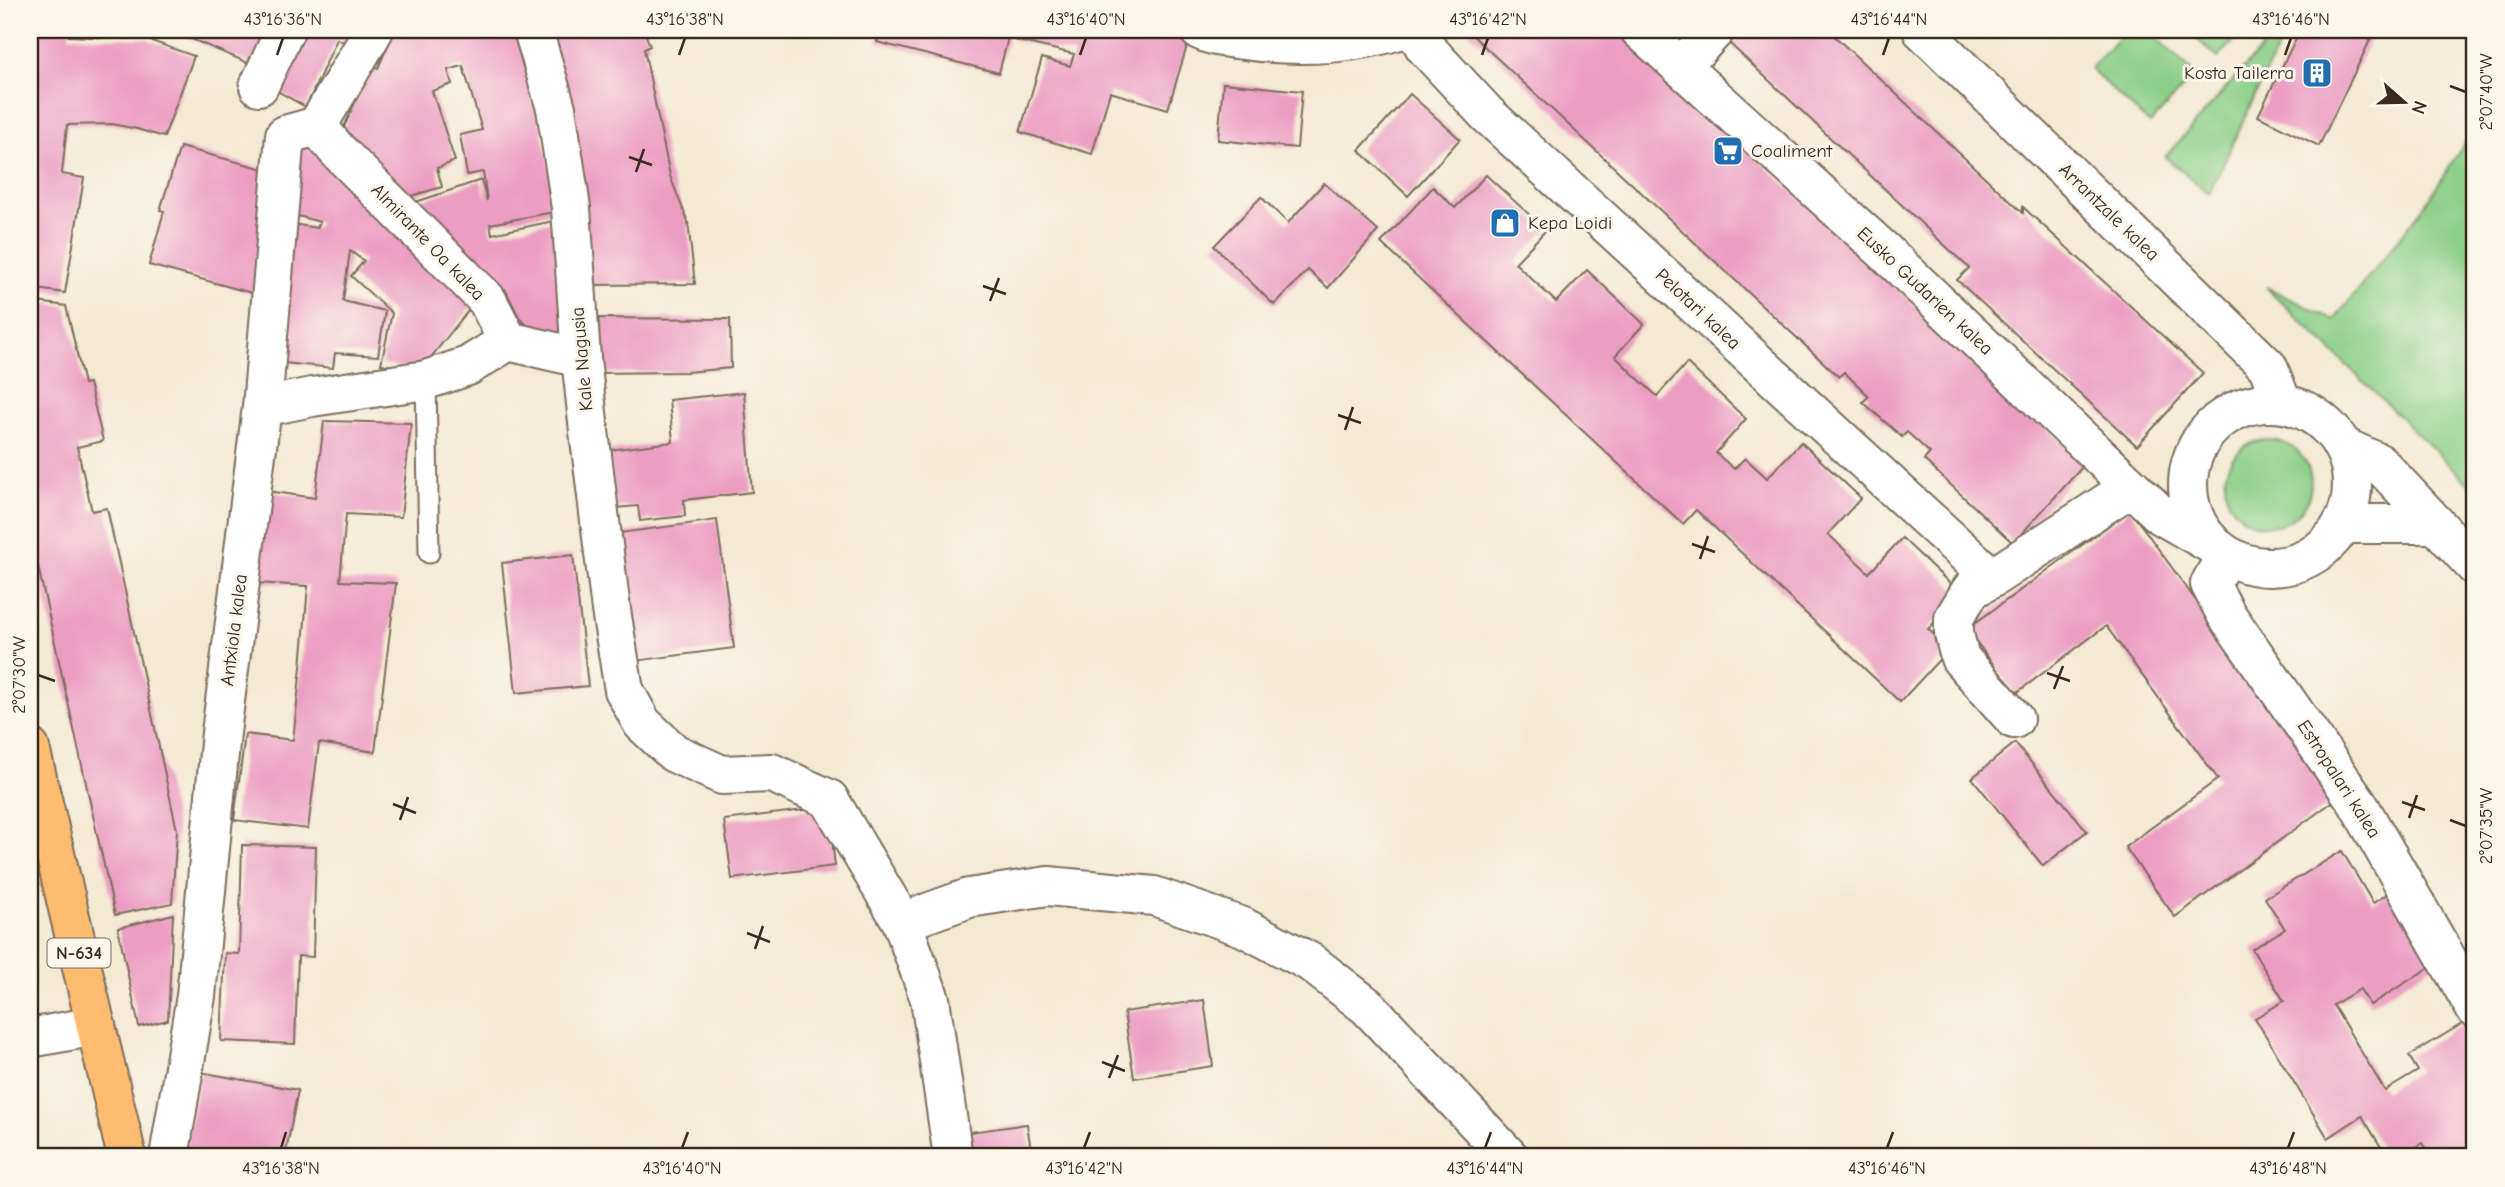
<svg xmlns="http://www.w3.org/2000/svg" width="2505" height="1187" font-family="'Comic Neue',sans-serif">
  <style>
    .green { fill: #8bcf88; stroke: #637c53; stroke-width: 2 }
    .building { fill: #ec9dc2 }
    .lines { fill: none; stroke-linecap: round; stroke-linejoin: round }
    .lane-casing { stroke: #7b6d5d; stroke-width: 23 }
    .street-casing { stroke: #7b6d5d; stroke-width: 42 }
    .highway-casing { stroke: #7b6d5d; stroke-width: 42 }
    .lane { stroke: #fff; stroke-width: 19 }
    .street { stroke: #fff; stroke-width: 38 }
    .highway { stroke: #febc70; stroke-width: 38 }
    .ticks { fill: none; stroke: #3b2a1e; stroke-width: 2.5 }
    .labels { text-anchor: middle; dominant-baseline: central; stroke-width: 6; stroke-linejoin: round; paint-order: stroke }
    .shield { fill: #fbf7ec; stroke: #75685c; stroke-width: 2 }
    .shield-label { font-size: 18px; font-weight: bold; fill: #3b2a1e }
    .poi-label { font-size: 19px; fill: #3b2a1e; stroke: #fbf7ec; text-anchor: start }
    .street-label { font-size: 19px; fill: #3b2a1e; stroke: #fbf7ec }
    .neatline { fill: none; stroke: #3b2a1e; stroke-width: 2.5 }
    .ticks-label { font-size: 18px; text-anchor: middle; fill: #3b2a1e }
  </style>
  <rect width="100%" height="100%" fill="#fbf7ec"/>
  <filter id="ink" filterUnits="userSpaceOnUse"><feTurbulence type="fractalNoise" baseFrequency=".0143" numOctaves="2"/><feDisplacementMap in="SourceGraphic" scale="14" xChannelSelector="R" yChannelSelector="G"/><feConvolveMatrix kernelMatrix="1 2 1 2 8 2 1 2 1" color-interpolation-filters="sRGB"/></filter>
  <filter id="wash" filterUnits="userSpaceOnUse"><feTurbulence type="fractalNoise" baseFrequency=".00686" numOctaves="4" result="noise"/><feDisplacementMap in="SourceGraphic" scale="28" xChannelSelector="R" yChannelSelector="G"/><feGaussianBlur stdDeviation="1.57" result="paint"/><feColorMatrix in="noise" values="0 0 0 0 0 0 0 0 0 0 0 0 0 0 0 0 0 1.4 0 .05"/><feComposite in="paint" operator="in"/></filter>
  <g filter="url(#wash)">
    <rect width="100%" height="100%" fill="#f3ead3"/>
    <!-- green -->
    <g class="green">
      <path d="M2126,30H2148L2195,74L2150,124L2090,69Z"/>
      <path d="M2187,30H2244L2218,58Z"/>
      <path d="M2278,30H2286L2209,194L2165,157Z"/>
      <path d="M2475,127V490L2266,287L2334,320L2421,211Z"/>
      <circle cx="2268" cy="483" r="43"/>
    </g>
    <g id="blocks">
      <!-- building -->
      <g class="building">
        <path d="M30,30H70L69,36L146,39L194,56L164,137L137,129L112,124L67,125L62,174L84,178L65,293L30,288Z"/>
        <path d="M170,30H278L260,68Z"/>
        <path d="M290,30H366L357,49L337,39L306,107L265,84Z"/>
        <path d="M395,30H520L559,211L490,224L492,234L554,221L574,333L538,337L519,317L505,289L493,291L407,205L481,180L487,201L483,172L467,175L460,135L482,130L463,66L448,70L452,84L432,91L455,161L437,168L442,187L401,199L339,138L372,65L378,68Z"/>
        <path d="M546,30H644L650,46L644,49L670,176L688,222L695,284L589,285Z"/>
        <path d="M880,30H1010L999,73L877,42Z"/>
        <path d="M1017,30H1157L1189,39L1168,109L1110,92L1092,154L1020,132L1042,58L1070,66L1074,54L1014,40Z"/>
        <path d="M1471,30H1619L2085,464L2013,543L1924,460L1930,453L1907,432L1902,437L1863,402L1869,396L1844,372L1839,377L1469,32Z"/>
        <path d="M1741,30H1828L2023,213V207L2203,373L2137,446L1957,280L1969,268L1729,43Z"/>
        <path d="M2300,30H2375L2319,146L2258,116Z"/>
        <path d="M1223,83L1302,91L1297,148L1218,140Z"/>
        <path d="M1410,94L1460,139L1408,196L1359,150Z"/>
        <path d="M296,141L329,155L475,302L420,371L381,364L392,313L351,276L364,261L350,251L343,301L385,311L378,356L335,353L333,368L274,362L285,223L317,228L320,222L283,212Z"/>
        <path d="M180,147L272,171L259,295L149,265L164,211L160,210Z"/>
        <path d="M1486,175L1546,230L1515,263L1556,302L1587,270L1644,324L1615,356L1633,374L1657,396L1687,363L1746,419L1716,453L1734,469L1745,458L1767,478L1801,442L1861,498L1828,534L1869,573L1902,538L1961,594L1928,629L1949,649L1900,702L1696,510L1683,524L1381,243L1433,187L1455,208Z"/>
        <path d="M1324,183L1378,231L1328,288L1308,270L1274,305L1214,246L1261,197L1288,223Z"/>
        <path d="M30,301L66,306L84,384L89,383L103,441L77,447L92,511L107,508L177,830L172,903L115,915L30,530Z"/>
        <path d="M593,318L730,319L731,368L686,372L594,373Z"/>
        <path d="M744,392L752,492L684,500L685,516L640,521L638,506L616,508L609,450L673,442L669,400Z"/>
        <path d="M324,421L411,423L401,517L346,514L340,581L396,583L375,752L319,743L308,829L234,820L245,734L293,740L301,667L308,586L255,583L267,491L315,498Z"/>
        <path d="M2130,510L2339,797L2175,917L2125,847L2218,779L2106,626L2015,694L1967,629Z"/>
        <path d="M717,520L734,648L635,661L619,533Z"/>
        <path d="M573,555L588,686L516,693L502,563Z"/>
        <path d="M2015,743L2087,831L2043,866L1972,778Z"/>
        <path d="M828,807L835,866L732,879L724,820Z"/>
        <path d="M242,845L316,847L313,957L298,956L295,1044L221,1041L225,953L239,954Z"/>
        <path d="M2342,851L2373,903L2397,888L2441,960L2370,1005L2360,989L2333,1005L2385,1091L2418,1071L2409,1056L2470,1019L2475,1027V1152L2466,1157H2431L2422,1143L2399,1157H2387L2362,1116L2328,1138L2255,1018L2284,1001L2252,949L2285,929L2265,898Z"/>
        <path d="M173,914L168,1020L139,1027L118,928Z"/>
        <path d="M1204,1000L1213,1066L1134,1078L1124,1012Z"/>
        <path d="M200,1072L298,1090L285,1157H183Z"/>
        <path d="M1027,1124L1032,1157H966L963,1133Z"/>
      </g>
    </g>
  </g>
  <g filter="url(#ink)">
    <use href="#blocks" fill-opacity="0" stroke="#7b6d5d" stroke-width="2"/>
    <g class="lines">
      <!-- lane casing -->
      <g class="lane-casing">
        <path id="lane" d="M426,380L429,553"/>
      </g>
      <!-- street casing -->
      <g class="street-casing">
        <g id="street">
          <path d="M533,30L556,108L571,208L581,358L589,431L611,610L624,690L642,723L674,753L722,775L772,773L829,799L902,922L930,999L953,1157"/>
          <path d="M1199,30C1211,36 1223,37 1236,39C1290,47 1347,46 1399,30"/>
          <path d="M1415,30L1425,47L1487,114L1992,578"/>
          <path d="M1640,30L1883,250L2161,515L2213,545"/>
          <path d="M1922,30L2268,367L2282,403"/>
          <path d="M1681,67L1715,30"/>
          <path d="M259,86L285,30"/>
          <path d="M317,126L337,150L487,300L508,341L581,358"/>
          <path d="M317,126L374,30"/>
          <circle cx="2270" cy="485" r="82"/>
          <path d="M262,407L312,397L426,380L468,366L508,341"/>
          <path d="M2342,446L2379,463L2475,566"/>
          <path d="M2342,524H2436"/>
          <path d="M2226,555L2210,584L2226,614L2357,802L2475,1008"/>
          <path d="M2014,719L1960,658L1954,634V618L1971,590L1992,578L2131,487"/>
          <path d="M902,922L969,898L1048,886L1154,896L1243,927L1310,962L1368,1007L1509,1157"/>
          <path d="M30,1038L96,1026"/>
          <path d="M169,1157L196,996L221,733L262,407L285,135L317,126"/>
        </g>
      </g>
      <!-- highway casing -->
      <g class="highway-casing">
        <path id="highway" d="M30,748L127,1157"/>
      </g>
      <!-- lane -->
      <use href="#lane" class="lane"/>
      <!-- street -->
      <use href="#street" class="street"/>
      <!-- highway -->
      <use href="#highway" class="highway"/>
    </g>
  </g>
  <!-- ticks -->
  <path class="ticks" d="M277,55L283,38M679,55L685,38M1080,55L1086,38M1482,55L1488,38M1883,55L1889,38M2285,55L2291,38M2450,86L2466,92M629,157L652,165M636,172L644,149M983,286L1006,294M990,301L999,278M1338,415L1361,423M1345,430L1353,407M1692,544L1715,552M1700,559L1708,536M2047,673L2070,681M38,675L55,681M2054,689L2063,666M2402,802L2425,810M393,804L416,813M2409,818L2417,795M400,820L408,797M2450,820L2466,826M747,933L770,942M755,949L763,926M1102,1062L1125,1071M1109,1078L1118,1055M281,1148L286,1132M682,1148L688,1132M1084,1148L1090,1132M1485,1148L1491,1132M1887,1148L1893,1132M2288,1148L2294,1132"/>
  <!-- icons -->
  <defs>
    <g id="building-square" transform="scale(1.575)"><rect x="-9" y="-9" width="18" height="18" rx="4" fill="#1f6fb2" stroke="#fbf7ec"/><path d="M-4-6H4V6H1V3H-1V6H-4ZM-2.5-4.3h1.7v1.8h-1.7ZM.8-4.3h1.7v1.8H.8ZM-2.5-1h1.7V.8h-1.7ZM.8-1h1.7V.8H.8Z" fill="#fff"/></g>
    <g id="supermarket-square" transform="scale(1.575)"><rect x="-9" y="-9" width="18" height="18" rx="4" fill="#1f6fb2" stroke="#fbf7ec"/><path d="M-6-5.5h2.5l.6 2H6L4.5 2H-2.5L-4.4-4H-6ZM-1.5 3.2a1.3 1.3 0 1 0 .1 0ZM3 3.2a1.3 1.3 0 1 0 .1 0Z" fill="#fff"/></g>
    <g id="shop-square" transform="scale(1.575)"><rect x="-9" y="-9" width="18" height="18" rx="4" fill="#1f6fb2" stroke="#fbf7ec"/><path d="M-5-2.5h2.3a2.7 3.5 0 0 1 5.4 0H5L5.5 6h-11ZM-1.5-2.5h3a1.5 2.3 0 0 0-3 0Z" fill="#fff"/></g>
  </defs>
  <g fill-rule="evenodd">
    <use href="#building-square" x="2317" y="73"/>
    <use href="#supermarket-square" x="1728" y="151"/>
    <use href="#shop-square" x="1505" y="223"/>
  </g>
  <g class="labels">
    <!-- shield labels -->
    <rect class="shield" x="47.5" y="938.5" width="63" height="29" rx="5"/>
    <g class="shield-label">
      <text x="79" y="953">N-634</text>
    </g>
    <!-- poi labels -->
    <g class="poi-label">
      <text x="2294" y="73" text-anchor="end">Kosta Tailerra</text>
      <text x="1751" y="151">Coaliment</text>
      <text x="1528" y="223">Kepa Loidi</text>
    </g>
    <!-- street labels -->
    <g class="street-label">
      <text transform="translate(2109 212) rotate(44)">Arrantzale kalea</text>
      <text transform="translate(428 242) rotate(46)">Almirante Oa kalea</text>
      <text transform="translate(1925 291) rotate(43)">Eusko Gudarien kalea</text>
      <text transform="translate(1698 309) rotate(43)">Pelotari kalea</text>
      <text transform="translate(582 359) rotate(-95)">Kale Nagusia</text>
      <text transform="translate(234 630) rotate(-83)">Antxiola kalea</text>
      <text transform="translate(2339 779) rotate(57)">Estropalari kalea</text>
    </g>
  </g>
  <!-- margin -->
  <rect width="2505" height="1187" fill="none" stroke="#fbf7ec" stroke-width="77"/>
  <!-- north arrow -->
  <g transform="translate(2404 102) rotate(110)" stroke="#fbf7ec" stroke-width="5" paint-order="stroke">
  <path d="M0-5L12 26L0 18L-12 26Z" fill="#3b2a1e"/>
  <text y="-10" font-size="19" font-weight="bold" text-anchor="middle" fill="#3b2a1e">N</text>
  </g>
  <rect x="38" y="38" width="2428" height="1110" class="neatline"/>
  <g class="ticks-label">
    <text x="283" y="25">43°16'36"N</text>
    <text x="685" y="25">43°16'38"N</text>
    <text x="1086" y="25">43°16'40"N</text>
    <text x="1488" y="25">43°16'42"N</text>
    <text x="1889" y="25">43°16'44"N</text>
    <text x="2291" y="25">43°16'46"N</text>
    <text transform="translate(2486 92) rotate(-90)" y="6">2°07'40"W</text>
    <text transform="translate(19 675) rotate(-90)" y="6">2°07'30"W</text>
    <text transform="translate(2486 826) rotate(-90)" y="6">2°07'35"W</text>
    <text x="281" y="1174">43°16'38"N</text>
    <text x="682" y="1174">43°16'40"N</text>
    <text x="1084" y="1174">43°16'42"N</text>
    <text x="1485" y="1174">43°16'44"N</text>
    <text x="1887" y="1174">43°16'46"N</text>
    <text x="2288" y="1174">43°16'48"N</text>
  </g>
</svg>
